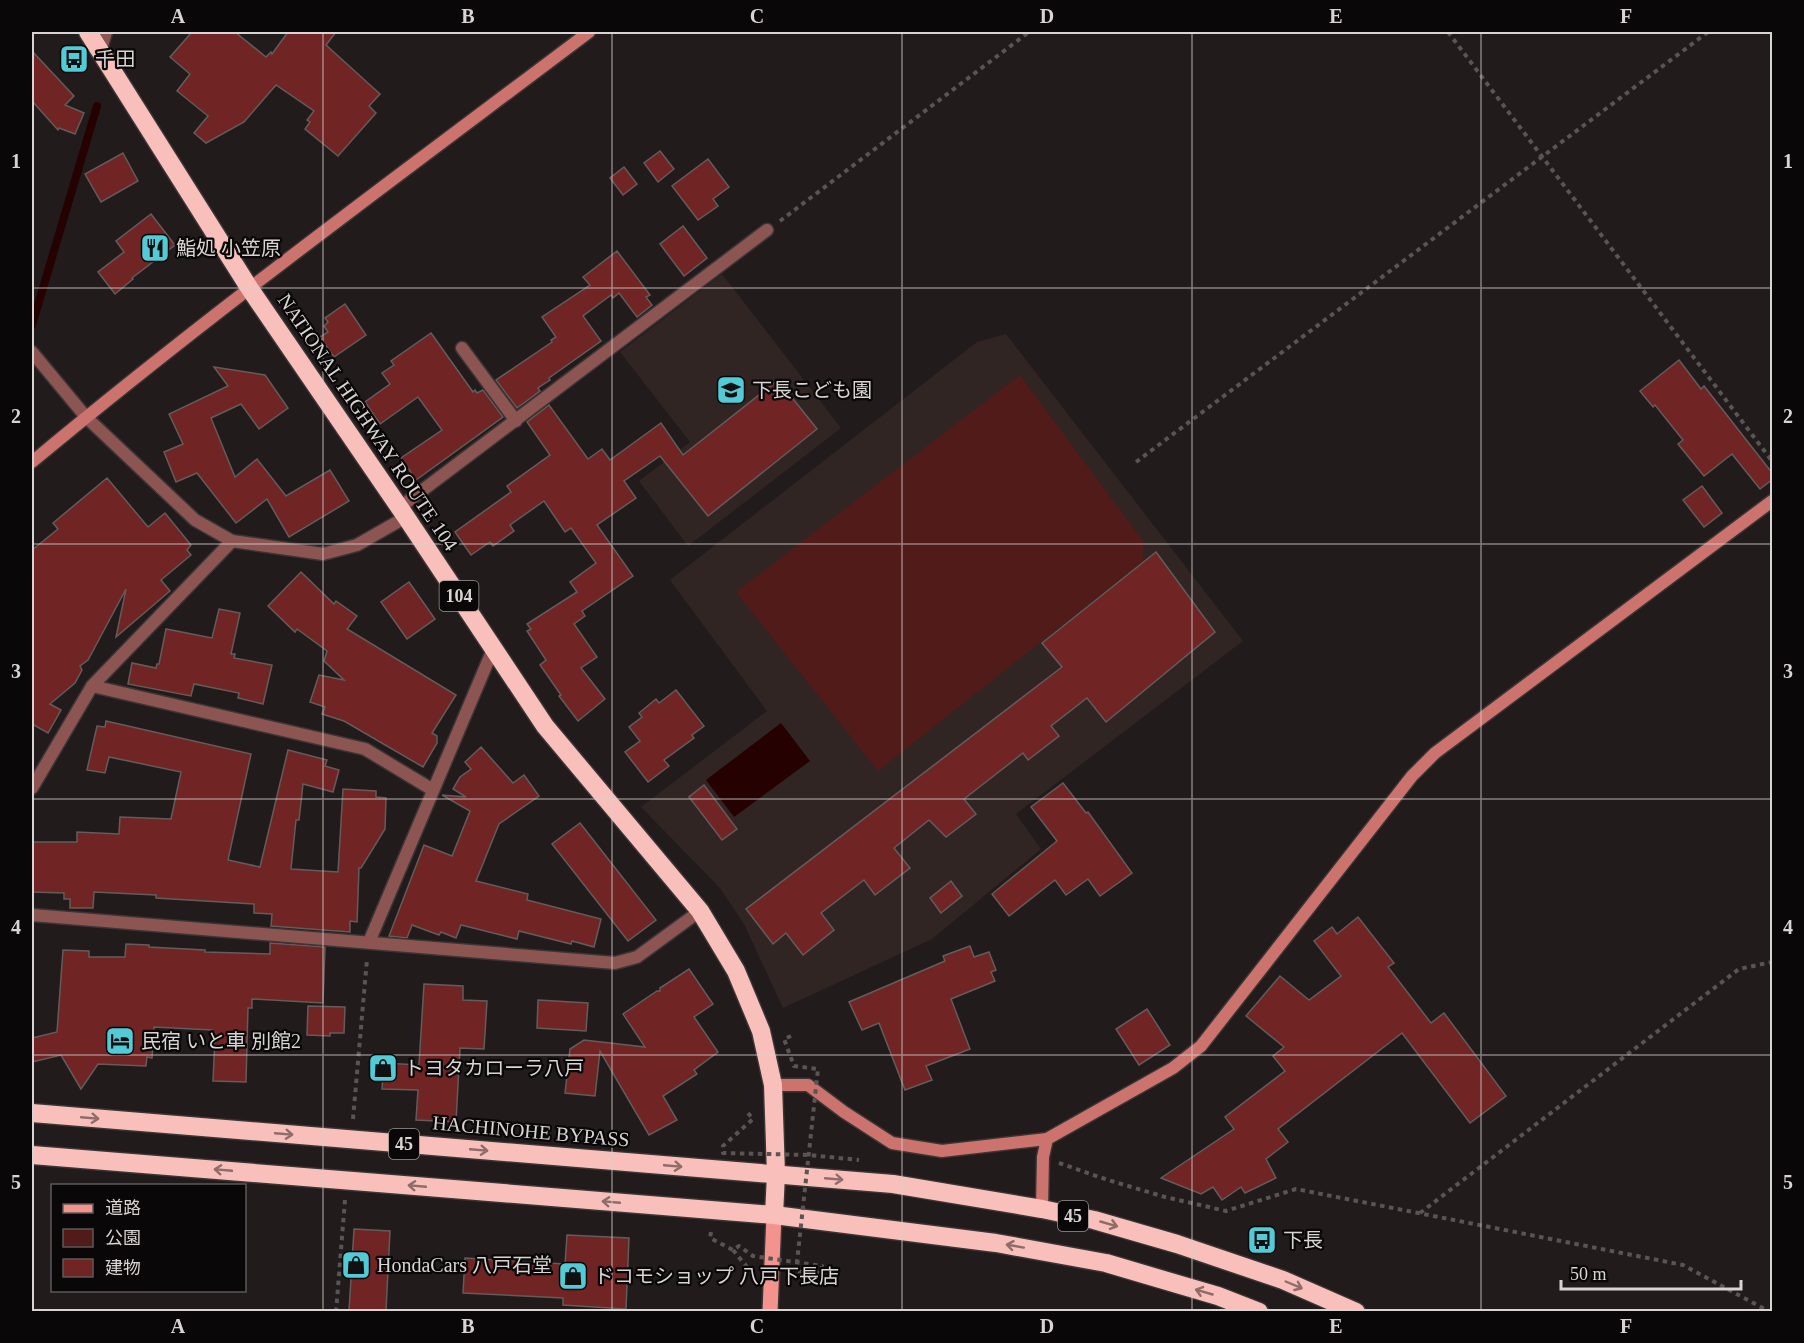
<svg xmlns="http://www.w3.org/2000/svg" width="1804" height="1343" font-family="'Times New Roman','Noto Sans JP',serif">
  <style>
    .built { fill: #312524 }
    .green { fill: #511b1a }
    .water { fill: #250102 }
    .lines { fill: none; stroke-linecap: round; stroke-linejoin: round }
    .stream { stroke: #250102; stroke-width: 8 }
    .building { fill: #702423; stroke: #635c5b; stroke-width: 1.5 }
    .street-casing { stroke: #3b3535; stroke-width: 15 }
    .secondary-casing { stroke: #3b3535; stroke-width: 15 }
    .primary-casing { stroke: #3b3535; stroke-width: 18 }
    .highway-casing { stroke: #3b3535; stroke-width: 21 }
    .path { stroke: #5a5454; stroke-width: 4; stroke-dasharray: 4.5 4.5; stroke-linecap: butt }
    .street { stroke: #8d5551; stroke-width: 12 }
    .secondary { stroke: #cd736e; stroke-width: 12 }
    .primary { stroke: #f2948d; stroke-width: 15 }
    .highway { stroke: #f9bfba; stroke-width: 18 }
    .path-bridge { stroke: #5a5454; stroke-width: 4; stroke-dasharray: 4.5 4.5; stroke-linecap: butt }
    .oneway { stroke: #8d6c69 }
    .grid { fill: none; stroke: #d8d4d3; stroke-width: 1.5; stroke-opacity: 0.55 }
    .labels { text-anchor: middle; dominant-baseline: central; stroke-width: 4.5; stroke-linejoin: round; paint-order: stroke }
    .shield { fill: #090707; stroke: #9a9696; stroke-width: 1.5 }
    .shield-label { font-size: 18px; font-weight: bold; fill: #d8d4d3 }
    .poi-label { font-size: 20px; fill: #d8d4d3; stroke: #090707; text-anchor: start }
    .street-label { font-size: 20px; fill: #d8d4d3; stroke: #090707 }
    .neatline { fill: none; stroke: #d8d4d3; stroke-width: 2 }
    .grid-label { font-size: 20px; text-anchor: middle; font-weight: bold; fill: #d8d4d3 }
  </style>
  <rect width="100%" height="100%" fill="#221b1b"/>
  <!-- built -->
  <g class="built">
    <path d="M722,274L841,428L688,546L639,481L690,442L620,352Z"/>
    <path d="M1006,334L1243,641L1016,814L1041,849L932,939L783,1008L744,924L720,888L641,807L767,711L670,580L977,342Z"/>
  </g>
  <!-- green -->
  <path class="green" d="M1020,375L1143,541V561L878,771L736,592Z"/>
  <!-- water -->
  <path class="water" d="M781,723L810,761L734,817L706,780Z"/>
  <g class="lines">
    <!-- stream -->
    <path class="stream" d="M32,325L97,106"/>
  </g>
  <!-- building -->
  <g class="building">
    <path d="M192,32H235L266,57L271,52L272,54L288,32H336L326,45L380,94L369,106L376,113L338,156L305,129L310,122L307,120L314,111L276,85L244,122L206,143L194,133L208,116L177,91L190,74L170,57Z"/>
    <path d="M32,51L74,96L65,105L84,113L75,134L59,128L58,130L32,101Z"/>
    <path d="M660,151L674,169L658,182L644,163Z"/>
    <path d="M123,153L138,181L101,202L85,174Z"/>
    <path d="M708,159L729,187L713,199L718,206L698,220L672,186Z"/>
    <path d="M624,167L637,184L623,195L610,178Z"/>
    <path d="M151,214L175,245L132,278L133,279L115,294L98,272L124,252L116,241Z"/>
    <path d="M683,226L707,258L684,276L660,244Z"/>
    <path d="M617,251L650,295L646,297L652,305L637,317L619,293L613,298L611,295L583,316L601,341L549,378L550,380L538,388L540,391L517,408L496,380L552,342L551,340L556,337L542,317L590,285L583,277Z"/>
    <path d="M345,304L366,335L334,357L320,337L328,332L324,326L328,322L325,318Z"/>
    <path d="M431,333L473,392L475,390L477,393L483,390L503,417L416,480L401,458L442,430L418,397L380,424L365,402L390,384L382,373L394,365L391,361Z"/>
    <path d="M1679,360L1701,389L1704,386L1773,474V479L1760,489L1732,454L1704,476L1678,444L1683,440L1655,405L1653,407L1640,391Z"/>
    <path d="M214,367L265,375L288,408L259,429L241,404L211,418L235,477L257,459L286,496L330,470L349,501L289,537L267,499L236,523L197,473L176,482L164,452L183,444L169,414L228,386Z"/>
    <path d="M778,380L817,429L708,516L660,456L624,481L636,498L597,525L633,576L582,611L585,616L574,624L597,657L581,668L605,699L578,721L559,696L561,695L540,665L546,660L527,631L531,629L527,624L577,592L570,582L596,563L571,528L565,532L544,501L510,525L514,531L493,546L490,542L471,555L455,532L511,492L507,486L550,455L527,422L549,405L588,459L602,449L610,460L661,423L683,455Z"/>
    <path d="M107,478L148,527L165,513L191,545L187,550L191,555L161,580L170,591L116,637L126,589L88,660L80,666L82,670L75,683L50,704L61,710L48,733L32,724V550L58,529L53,523Z"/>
    <path d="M1702,486L1722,513L1704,527L1683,500Z"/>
    <path d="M1156,552L1215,632L1106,722L1087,698L1051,726L1059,736L1028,760L1023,753L964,799L976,814L946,837L929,820L894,848L910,868L875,895L864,880L821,913L834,930L803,955L786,933L773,944L746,909L1062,667L1042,643Z"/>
    <path d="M301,572L334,604L336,601L357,616L347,629L456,695L432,733L437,736V743L423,767L344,721L322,714L325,707L310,702L319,675L344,680L324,661L327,651L297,629L295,632L268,606Z"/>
    <path d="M409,582L435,619L407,639L381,602Z"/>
    <path d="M219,609L240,613L231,654H235L234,658L272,665L263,704L238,698L239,693L194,684L191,696L128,684L132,663L156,668L157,664H159L166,629L212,638Z"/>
    <path d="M676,690L704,726L692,735L694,738L664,760L669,766L648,782L625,752L640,741L629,727L642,717L639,713L656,699L659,703Z"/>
    <path d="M106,721L251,754L228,860L260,867L288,750L327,760L325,766L339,770L333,792L303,784L299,820H296L291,869L338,872L343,789L376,791V797L386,798L385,829L361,868H359L357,922L350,921V932L271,926L272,914L254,913V904L156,898V895L94,892L93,908H70V899H64V893L32,892V842H77V832L119,834L120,817L171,819L181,772L109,757L105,773L87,770L97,726L105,727Z"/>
    <path d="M481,747L513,783L524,775L539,796L499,824L476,881L528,894L527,900L601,919L594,947L572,941L571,944L519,931L517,939L461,925L456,938L441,932L439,935L412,925L407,938L389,936L424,845L452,856L470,811L442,795L466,797L453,789L460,777L471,769L465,762Z"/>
    <path d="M1063,783L1086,813L1088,812L1132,873L1100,896L1088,879L1066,895L1055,880L1009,916L992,894L1057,841L1031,807Z"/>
    <path d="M704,785L737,829L722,840L689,797Z"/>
    <path d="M580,823L656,920L628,941L552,844Z"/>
    <path d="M951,881L962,896L941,913L930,898Z"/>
    <path d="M1358,917L1394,963L1388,967L1431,1023L1444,1013L1506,1096L1470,1123L1402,1033L1278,1129L1288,1142L1266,1159L1276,1178L1245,1193L1241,1187L1222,1200L1213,1187L1201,1194L1161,1178L1234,1129L1225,1117L1285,1071L1273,1056L1284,1047L1246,1016L1280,976L1309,1000L1341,976L1314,941L1332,927L1337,934Z"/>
    <path d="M270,943L325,947L323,1003L252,999V1008H248L246,1082L213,1081L215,1038H212V1030L154,1027L152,1058L147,1057L146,1066L98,1064L81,1089L61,1055L32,1062V1038L57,1032L63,950L89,951V957H125L126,944L149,945V947L205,950V952L270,954Z"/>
    <path d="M970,946L974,957L989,952L996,970L991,972L995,981L951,999L970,1049L926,1066L932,1080L905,1090L879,1023L862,1030L849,1002L945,961L943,956Z"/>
    <path d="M689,969L713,1004L694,1017L718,1052L694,1070L697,1074L663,1096L677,1120L649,1135L600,1051L595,1096L565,1093L570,1049L584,1040L645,1047L623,1014L657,991H660V988Z"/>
    <path d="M424,984L463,986V1000L487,1001L484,1049L460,1048L456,1122L416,1120L418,1090L382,1089L384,1063L419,1065Z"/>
    <path d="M538,1000L588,1003L586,1031L537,1028Z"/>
    <path d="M308,1006L345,1007L344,1033H330V1036L307,1035Z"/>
    <path d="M1147,1009L1170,1045L1139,1065L1116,1029Z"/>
    <path d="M354,1229L390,1231L386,1311H349Z"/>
    <path d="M567,1235L629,1238L626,1309L563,1305V1298L463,1293L465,1258L565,1264Z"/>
  </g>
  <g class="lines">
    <!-- street casing -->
    <g class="street-casing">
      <g id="street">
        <path d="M100,52L106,32"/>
        <path d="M462,348L516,421"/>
        <path d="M32,352L86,417L195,520L232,541L323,554L357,545L406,517"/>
        <path d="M399,508L767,230"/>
        <path d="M92,686L365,749L433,790"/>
        <path d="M32,788L92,686L232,541"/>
        <path d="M32,915L615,963L637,957L700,911"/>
        <path d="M369,942L494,647"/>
      </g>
    </g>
    <!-- secondary casing -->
    <g class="secondary-casing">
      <g id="secondary">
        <path d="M32,462C212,312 402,173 589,32"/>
        <path d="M773,1085H808L844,1112L892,1143L942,1151L1047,1139"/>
        <path d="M1042,1209L1043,1157L1047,1139L1173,1068L1201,1046L1412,776L1435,753L1772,501"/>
      </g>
    </g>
    <!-- primary casing -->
    <g class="primary-casing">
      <path id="primary" d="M770,1312L774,1215"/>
    </g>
    <!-- highway casing -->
    <g class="highway-casing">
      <g id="highway">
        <path d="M88,32L250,289L406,517L545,726L700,911L736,971L761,1031L773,1085L776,1174L774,1215"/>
        <path d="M32,1113L893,1184L1042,1209L1094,1220L1177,1244L1283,1280L1356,1312"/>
        <path d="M32,1155L774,1215L996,1243L1106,1263L1218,1296L1259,1312"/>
      </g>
    </g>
    <!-- path -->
    <g class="path">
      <path d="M1448,32L1772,461"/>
      <path d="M780,221L1029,32"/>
      <path d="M1136,462L1708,32"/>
      <path d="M353,1119L367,959"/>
      <path d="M1059,1163L1108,1180L1165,1197L1226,1211L1296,1189L1683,1265L1770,1312"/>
      <path d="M1420,1213L1739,969L1772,962"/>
      <path d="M733,1250L752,1273"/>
      <path d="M336,1312L345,1200"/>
    </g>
    <!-- street -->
    <use href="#street" class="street"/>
    <!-- secondary -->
    <use href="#secondary" class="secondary"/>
    <!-- primary -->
    <use href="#primary" class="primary"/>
    <!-- highway -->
    <use href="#highway" class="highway"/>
    <!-- path-bridge -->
    <g class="path-bridge">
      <path d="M791,1036L784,1039L794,1066L818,1069L797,1262"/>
      <path d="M748,1113L753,1119L723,1146V1153L809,1155L859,1160"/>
      <path d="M711,1232L710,1238L733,1250L739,1246L753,1256L822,1266V1273L793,1271"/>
    </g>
  </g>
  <!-- one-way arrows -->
  <defs><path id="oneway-shaft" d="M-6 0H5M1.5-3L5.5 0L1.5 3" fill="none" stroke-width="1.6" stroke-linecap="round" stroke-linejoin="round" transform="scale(1.5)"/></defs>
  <g class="oneway">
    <use href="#oneway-shaft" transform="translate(90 1118) rotate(5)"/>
    <use href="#oneway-shaft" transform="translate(284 1134) rotate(5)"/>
    <use href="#oneway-shaft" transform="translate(479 1150) rotate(5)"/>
    <use href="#oneway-shaft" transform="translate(673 1166) rotate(5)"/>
    <use href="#oneway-shaft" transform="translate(223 1170) rotate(-175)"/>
    <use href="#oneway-shaft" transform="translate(834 1179) rotate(5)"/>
    <use href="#oneway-shaft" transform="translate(417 1186) rotate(-175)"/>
    <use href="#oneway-shaft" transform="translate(611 1202) rotate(-175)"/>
    <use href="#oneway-shaft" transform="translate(1109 1224) rotate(16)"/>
    <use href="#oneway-shaft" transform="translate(1015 1246) rotate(-170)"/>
    <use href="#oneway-shaft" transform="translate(1294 1285) rotate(23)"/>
    <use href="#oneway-shaft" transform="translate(1204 1292) rotate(-164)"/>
  </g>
  <!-- grid -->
  <path class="grid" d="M323,32V1312M612,32V1312M902,32V1312M1192,32V1312M1481,32V1312M32,288H1772M32,544H1772M32,799H1772M32,1055H1772"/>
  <!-- icons -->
  <defs>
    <g id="bus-square" transform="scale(1.5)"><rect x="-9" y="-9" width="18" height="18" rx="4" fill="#52cbd7" stroke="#090707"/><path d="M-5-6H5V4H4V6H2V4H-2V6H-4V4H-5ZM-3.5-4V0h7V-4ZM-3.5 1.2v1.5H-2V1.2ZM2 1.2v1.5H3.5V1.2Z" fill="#111"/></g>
    <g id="restaurant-square" transform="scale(1.5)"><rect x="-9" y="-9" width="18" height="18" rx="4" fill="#52cbd7" stroke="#090707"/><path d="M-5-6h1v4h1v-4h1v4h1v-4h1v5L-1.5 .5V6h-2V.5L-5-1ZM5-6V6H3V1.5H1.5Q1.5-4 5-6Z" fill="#111"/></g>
    <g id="school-square" transform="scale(1.5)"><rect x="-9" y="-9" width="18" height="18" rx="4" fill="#52cbd7" stroke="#090707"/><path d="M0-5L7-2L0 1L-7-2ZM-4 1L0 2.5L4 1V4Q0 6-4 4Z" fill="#111"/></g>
    <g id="hotel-square" transform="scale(1.5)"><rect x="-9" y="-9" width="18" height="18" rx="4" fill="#52cbd7" stroke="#090707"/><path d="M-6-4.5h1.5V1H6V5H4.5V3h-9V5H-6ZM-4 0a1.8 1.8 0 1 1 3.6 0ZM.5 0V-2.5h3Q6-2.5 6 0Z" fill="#111"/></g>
    <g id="shop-square" transform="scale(1.5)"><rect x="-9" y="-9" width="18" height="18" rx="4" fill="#52cbd7" stroke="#090707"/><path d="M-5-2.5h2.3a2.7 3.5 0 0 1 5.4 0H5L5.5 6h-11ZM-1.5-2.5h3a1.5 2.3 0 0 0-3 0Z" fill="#111"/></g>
  </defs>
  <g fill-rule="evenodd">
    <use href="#bus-square" x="74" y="59"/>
    <use href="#restaurant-square" x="155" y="248"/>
    <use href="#school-square" x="731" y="390"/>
    <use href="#hotel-square" x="120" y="1041"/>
    <use href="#shop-square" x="383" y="1068"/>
    <use href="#bus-square" x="1262" y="1240"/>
    <use href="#shop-square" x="356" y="1265"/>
    <use href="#shop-square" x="573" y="1276"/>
  </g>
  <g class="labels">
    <!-- shield labels -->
    <g class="shield">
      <rect x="439.5" y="581" width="39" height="30" rx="4.5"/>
      <rect x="389" y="1129" width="30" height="30" rx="4.5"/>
      <rect x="1058" y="1201" width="30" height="30" rx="4.5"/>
    </g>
    <g class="shield-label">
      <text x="459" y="596">104</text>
      <text x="404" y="1144">45</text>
      <text x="1073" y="1216">45</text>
    </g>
    <!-- poi labels -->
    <g class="poi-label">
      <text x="95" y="59">千田</text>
      <text x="176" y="248">鮨処 小笠原</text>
      <text x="752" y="390">下長こども園</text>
      <text x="141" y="1041">民宿 いと車 別館2</text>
      <text x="404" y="1068">トヨタカローラ八戸</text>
      <text x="1283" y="1240">下長</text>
      <text x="377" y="1265">HondaCars 八戸石堂</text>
      <text x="594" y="1276">ドコモショップ 八戸下長店</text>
    </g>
    <!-- street labels -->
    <g class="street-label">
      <text transform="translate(368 422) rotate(56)">NATIONAL HIGHWAY ROUTE 104</text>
      <text transform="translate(531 1131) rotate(5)">HACHINOHE BYPASS</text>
    </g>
  </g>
  <!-- border -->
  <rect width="1804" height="1343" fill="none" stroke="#090707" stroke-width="66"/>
  <!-- legend -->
  <rect x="51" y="1184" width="195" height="108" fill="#090707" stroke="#5c5959" stroke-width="1.5"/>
  <rect x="63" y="1204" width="30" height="9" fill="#f2948d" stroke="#5c5959" stroke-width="1.5"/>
  <text x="105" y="1214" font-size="18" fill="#d8d4d3">道路</text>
  <rect x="63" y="1229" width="30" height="18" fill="#511b1a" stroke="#5c5959" stroke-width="1.5"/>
  <text x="105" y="1244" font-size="18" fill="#d8d4d3">公園</text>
  <rect x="63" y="1259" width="30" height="18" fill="#702423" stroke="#5c5959" stroke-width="1.5"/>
  <text x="105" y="1274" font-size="18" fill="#d8d4d3">建物</text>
  <!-- scale -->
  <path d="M1561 1280v9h180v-9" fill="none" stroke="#d8d4d3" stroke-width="3"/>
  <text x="1570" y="1280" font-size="18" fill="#d8d4d3" stroke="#090707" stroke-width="4.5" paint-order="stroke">50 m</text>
  <rect x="33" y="33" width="1738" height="1277" class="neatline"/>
  <g class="grid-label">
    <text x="178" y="23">A</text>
    <text x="468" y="23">B</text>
    <text x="757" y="23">C</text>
    <text x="1047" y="23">D</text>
    <text x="1336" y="23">E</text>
    <text x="1626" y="23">F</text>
    <text x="16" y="168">1</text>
    <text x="1788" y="168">1</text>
    <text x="16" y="423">2</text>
    <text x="1788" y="423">2</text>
    <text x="16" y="678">3</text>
    <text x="1788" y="678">3</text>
    <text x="16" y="934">4</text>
    <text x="1788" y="934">4</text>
    <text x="16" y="1189">5</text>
    <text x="1788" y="1189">5</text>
    <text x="178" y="1333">A</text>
    <text x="468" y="1333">B</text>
    <text x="757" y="1333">C</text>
    <text x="1047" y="1333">D</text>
    <text x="1336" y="1333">E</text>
    <text x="1626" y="1333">F</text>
  </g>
</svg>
